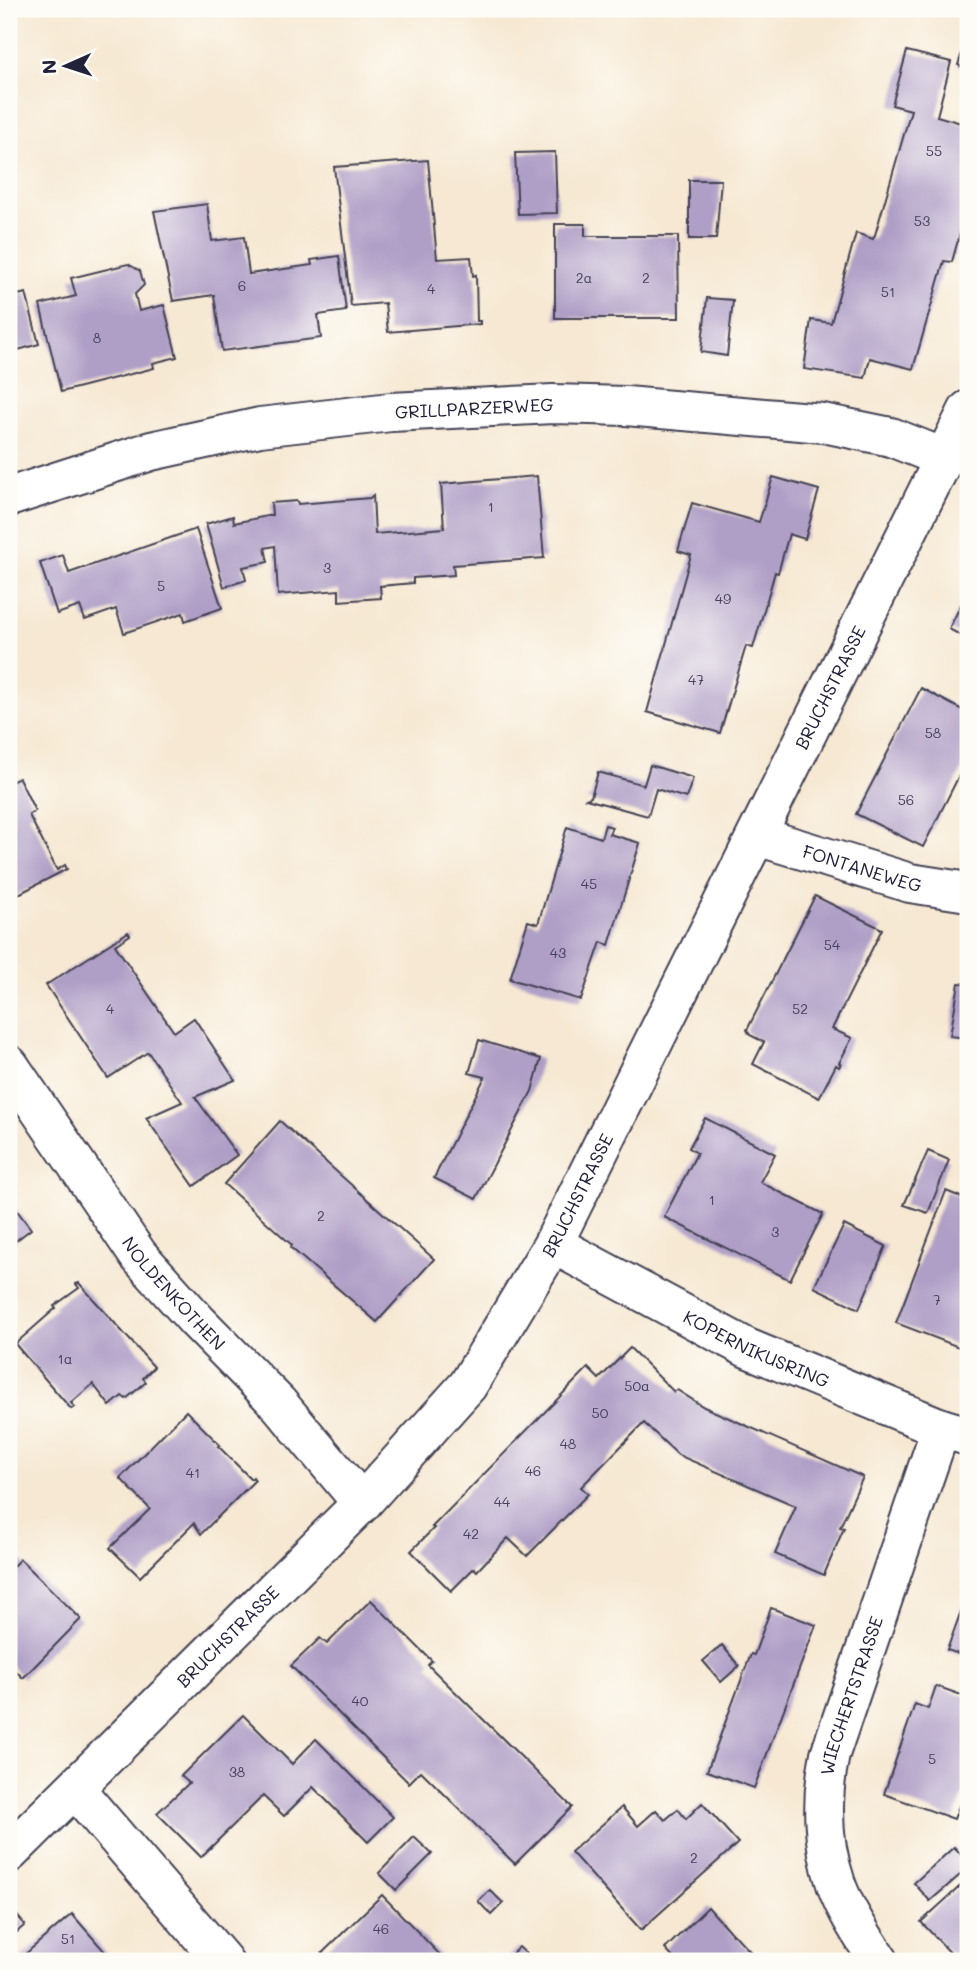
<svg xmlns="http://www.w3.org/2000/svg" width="977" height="1970" font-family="Mali,sans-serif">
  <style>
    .building { fill: #af9ec6 }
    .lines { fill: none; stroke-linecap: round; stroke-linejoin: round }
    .street-casing { stroke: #424052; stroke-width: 42 }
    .street { stroke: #fff; stroke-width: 38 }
    .labels { text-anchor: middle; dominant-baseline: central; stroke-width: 6; stroke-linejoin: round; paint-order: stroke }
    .number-label { font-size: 14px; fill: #45415e }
    .street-label { font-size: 18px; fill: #22223b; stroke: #fdfcf7 }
  </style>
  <rect width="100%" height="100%" fill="#fdfcf7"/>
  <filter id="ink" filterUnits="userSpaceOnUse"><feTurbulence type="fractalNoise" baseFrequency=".0143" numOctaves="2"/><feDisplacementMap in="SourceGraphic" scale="14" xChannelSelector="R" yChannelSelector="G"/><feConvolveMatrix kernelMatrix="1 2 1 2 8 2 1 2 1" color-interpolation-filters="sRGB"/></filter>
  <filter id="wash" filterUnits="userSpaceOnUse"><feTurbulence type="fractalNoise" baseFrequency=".00686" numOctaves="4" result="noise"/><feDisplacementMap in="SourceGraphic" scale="28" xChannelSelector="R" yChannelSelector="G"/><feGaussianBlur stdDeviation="1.57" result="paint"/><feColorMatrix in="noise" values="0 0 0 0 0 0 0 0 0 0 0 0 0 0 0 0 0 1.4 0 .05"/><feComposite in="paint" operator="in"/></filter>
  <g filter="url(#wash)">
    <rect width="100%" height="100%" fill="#f6e8d2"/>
    <g id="blocks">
      <!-- building -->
      <g class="building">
        <path d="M965,44L968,45V69L958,65Z"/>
        <path d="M907,51L951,62L937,116L968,125V205L953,258L952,262L944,261L913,369L870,358L865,378L804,369L811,320L831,323L856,233L873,239L875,235L911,110L892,105Z"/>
        <path d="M555,152L557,213L518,214L515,153Z"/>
        <path d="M428,160L437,259L471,257L473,276L476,275L477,321H480V324L388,332L385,303L351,306L334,167Z"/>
        <path d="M689,180H721L716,239H689Z"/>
        <path d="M207,204L212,241L244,237L249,274L312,265L311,260L339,256L346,311L318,315L321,338L222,351L214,295L173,301L154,211Z"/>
        <path d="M555,224H585V236H678L679,318H555Z"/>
        <path d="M128,264L140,271L144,285L135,294L139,311L164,305L177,357L153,363L154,368L61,392L40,305L76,296L71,278Z"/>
        <path d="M26,293L39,344L11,352L9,343V297Z"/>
        <path d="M707,298L733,300L727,356L701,352Z"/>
        <path d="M537,476L544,558L453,565L454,575L413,578V583L380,586L381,598L339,601V590L278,595L275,546L265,548L268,562L243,567L246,580L224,587L206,524L233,516L234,523L272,515L271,503L297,501L298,504L370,498L373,495L375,534L444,528L441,484Z"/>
        <path d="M773,477L819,490L805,539L789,534L778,573L775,572L753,648L746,646L720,733L647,712L691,555L678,551L692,503L759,522Z"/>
        <path d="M196,529L222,608L185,621L183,613L124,633L116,609L85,620L80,606L57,614L40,563L63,555L69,573Z"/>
        <path d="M968,590V639L949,629Z"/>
        <path d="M921,688L968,713V758L923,847L856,814Z"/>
        <path d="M650,765L693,778L686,798L656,789L648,816L586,799L591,797L598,772L644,785Z"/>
        <path d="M19,778L35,811L29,815L57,870L65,865L67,869L9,899V783Z"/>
        <path d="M605,825L612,827L609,834L640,843L609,945L601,942L581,1000L510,979L528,921L538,924L567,827L601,838Z"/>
        <path d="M815,896L882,929L832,1029L852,1038L839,1063L841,1064L839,1067L836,1065L819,1098L753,1064L764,1042L750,1035L747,1030Z"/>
        <path d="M128,932L130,935L115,945L174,1032L194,1018L235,1080L195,1097L237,1155L194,1186L146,1118L182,1102L148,1052L108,1078L46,985Z"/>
        <path d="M959,983L968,984V1038L950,1036Z"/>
        <path d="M479,1040L541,1059L532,1091L476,1199L434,1178L485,1077L469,1073Z"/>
        <path d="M705,1118L775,1154L760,1182L823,1214L790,1280L664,1217L697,1153L689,1148Z"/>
        <path d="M280,1121L434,1259L377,1322L291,1248L292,1245L224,1184Z"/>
        <path d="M928,1151L949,1160L928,1213L904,1205Z"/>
        <path d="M946,1191L968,1200V1340L964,1349L896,1323Z"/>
        <path d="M9,1200L31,1229L9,1246Z"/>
        <path d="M844,1225L886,1246L859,1309L814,1287Z"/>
        <path d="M79,1283L154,1367L143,1378L146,1382L126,1399L122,1396L110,1406L93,1384L71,1403L75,1407L71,1409L15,1344L56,1308L54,1306L79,1288L76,1284Z"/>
        <path d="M630,1348L674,1392L677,1390L704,1407L863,1477L840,1527L844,1528L824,1575L775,1554L796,1506L678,1455L644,1423L581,1487L588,1494L527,1556L508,1538L477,1571L474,1568L451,1591L411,1551L434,1528L432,1527L588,1368L599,1379Z"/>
        <path d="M186,1411L220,1445L218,1446L251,1479L253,1477L255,1480L201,1534L194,1523L140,1577L110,1548L150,1509L120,1478Z"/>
        <path d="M20,1559L81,1619L23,1678L9,1664V1570Z"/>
        <path d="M968,1592V1657L947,1650Z"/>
        <path d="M371,1600L432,1661L428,1665L572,1807L515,1864L421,1771L409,1783L291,1666L320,1638L327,1644Z"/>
        <path d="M771,1608L816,1625L754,1788L707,1771L751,1654L754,1655Z"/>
        <path d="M722,1645L739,1666L721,1682L703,1661Z"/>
        <path d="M936,1686L964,1696L968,1686V1795L964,1793L954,1819L884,1794L915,1704L928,1709Z"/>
        <path d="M243,1715L292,1764L316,1739L393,1817L368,1842L313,1787L284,1816L263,1796L201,1857L157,1813L189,1783L181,1776Z"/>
        <path d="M702,1803L738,1843L641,1930L571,1852L622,1807L638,1826L656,1810L665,1820L678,1809L686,1819Z"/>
        <path d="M414,1837L432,1854L396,1890L379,1873Z"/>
        <path d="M954,1847L968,1862V1868L930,1901L914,1883Z"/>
        <path d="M968,1879V1961H958L921,1922Z"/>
        <path d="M490,1890L503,1903L491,1915L478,1901Z"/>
        <path d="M382,1895L446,1961H314Z"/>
        <path d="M9,1906L25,1925L9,1939Z"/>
        <path d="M708,1907L732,1934L733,1933L759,1961H676L665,1949Z"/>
        <path d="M72,1914L113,1961H17Z"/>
        <path d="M519,1947L534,1961H507L505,1960Z"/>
      </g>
    </g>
  </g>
  <g filter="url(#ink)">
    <use href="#blocks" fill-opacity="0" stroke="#424052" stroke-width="2"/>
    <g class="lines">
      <!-- street casing -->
      <g class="street-casing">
        <g id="street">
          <path id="s1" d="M9,497L151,451L260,427L391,412L553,404L626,406L823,423L891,437L944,458"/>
          <path id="s2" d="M757,836L910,883L968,892"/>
          <path id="s3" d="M9,1065L138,1255L197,1321L278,1403L362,1503"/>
          <path id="s4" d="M553,1244L747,1348L941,1428L968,1436"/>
          <path d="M75,1789L223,1961"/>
          <path id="s5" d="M9,1853L362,1503L468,1385L553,1244L968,410"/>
          <path id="s6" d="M879,1961C863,1937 846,1912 836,1884C822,1843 821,1797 830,1754L941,1428"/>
        </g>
      </g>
      <!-- street -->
      <use href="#street" class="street"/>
    </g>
  </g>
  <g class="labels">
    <!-- number labels -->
    <g class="number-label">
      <text x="934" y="150">55</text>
      <text x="922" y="220">53</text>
      <text x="584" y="277">2a</text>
      <text x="646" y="277">2</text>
      <text x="242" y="285">6</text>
      <text x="431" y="288">4</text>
      <text x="888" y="291">51</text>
      <text x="97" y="337">8</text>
      <text x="491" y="506">1</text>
      <text x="327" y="567">3</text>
      <text x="161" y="585">5</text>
      <text x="723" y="598">49</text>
      <text x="696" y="679">47</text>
      <text x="933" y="732">58</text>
      <text x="906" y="799">56</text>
      <text x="589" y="883">45</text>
      <text x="832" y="944">54</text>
      <text x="558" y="952">43</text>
      <text x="110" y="1008">4</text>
      <text x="800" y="1008">52</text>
      <text x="712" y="1199">1</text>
      <text x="321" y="1215">2</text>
      <text x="775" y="1231">3</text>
      <text x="937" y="1299">7</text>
      <text x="65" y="1358">1a</text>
      <text x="637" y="1385">50a</text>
      <text x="600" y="1412">50</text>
      <text x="568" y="1443">48</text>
      <text x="533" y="1470">46</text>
      <text x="193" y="1472">41</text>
      <text x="502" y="1501">44</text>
      <text x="471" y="1533">42</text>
      <text x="360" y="1700">40</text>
      <text x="932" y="1758">5</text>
      <text x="237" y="1771">38</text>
      <text x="694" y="1857">2</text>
      <text x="381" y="1928">46</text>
      <text x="68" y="1938">51</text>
    </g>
    <!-- street labels -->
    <g class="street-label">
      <text stroke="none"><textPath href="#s1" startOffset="476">GRILLPARZERWEG</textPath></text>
      <text stroke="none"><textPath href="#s5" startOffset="1442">BRUCHSTRASSE</textPath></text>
      <text stroke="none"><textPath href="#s2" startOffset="110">FONTANEWEG</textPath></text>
      <text stroke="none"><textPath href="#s5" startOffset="875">BRUCHSTRASSE</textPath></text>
      <text stroke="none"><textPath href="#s3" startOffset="282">NOLDENKOTHEN</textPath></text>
      <text stroke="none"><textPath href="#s4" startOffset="229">KOPERNIKUSRING</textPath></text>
      <text stroke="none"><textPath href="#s5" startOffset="308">BRUCHSTRASSE</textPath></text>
      <text stroke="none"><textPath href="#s6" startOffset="282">WIECHERTSTRASSE</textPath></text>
    </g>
  </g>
  <!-- margin -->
  <rect width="977" height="1970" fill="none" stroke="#fdfcf7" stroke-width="35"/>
  <!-- north arrow -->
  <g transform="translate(66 66) rotate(267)" stroke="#fdfcf7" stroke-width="5" paint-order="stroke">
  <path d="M0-5L12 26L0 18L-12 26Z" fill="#22223b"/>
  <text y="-10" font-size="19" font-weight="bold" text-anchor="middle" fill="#22223b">N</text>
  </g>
</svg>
